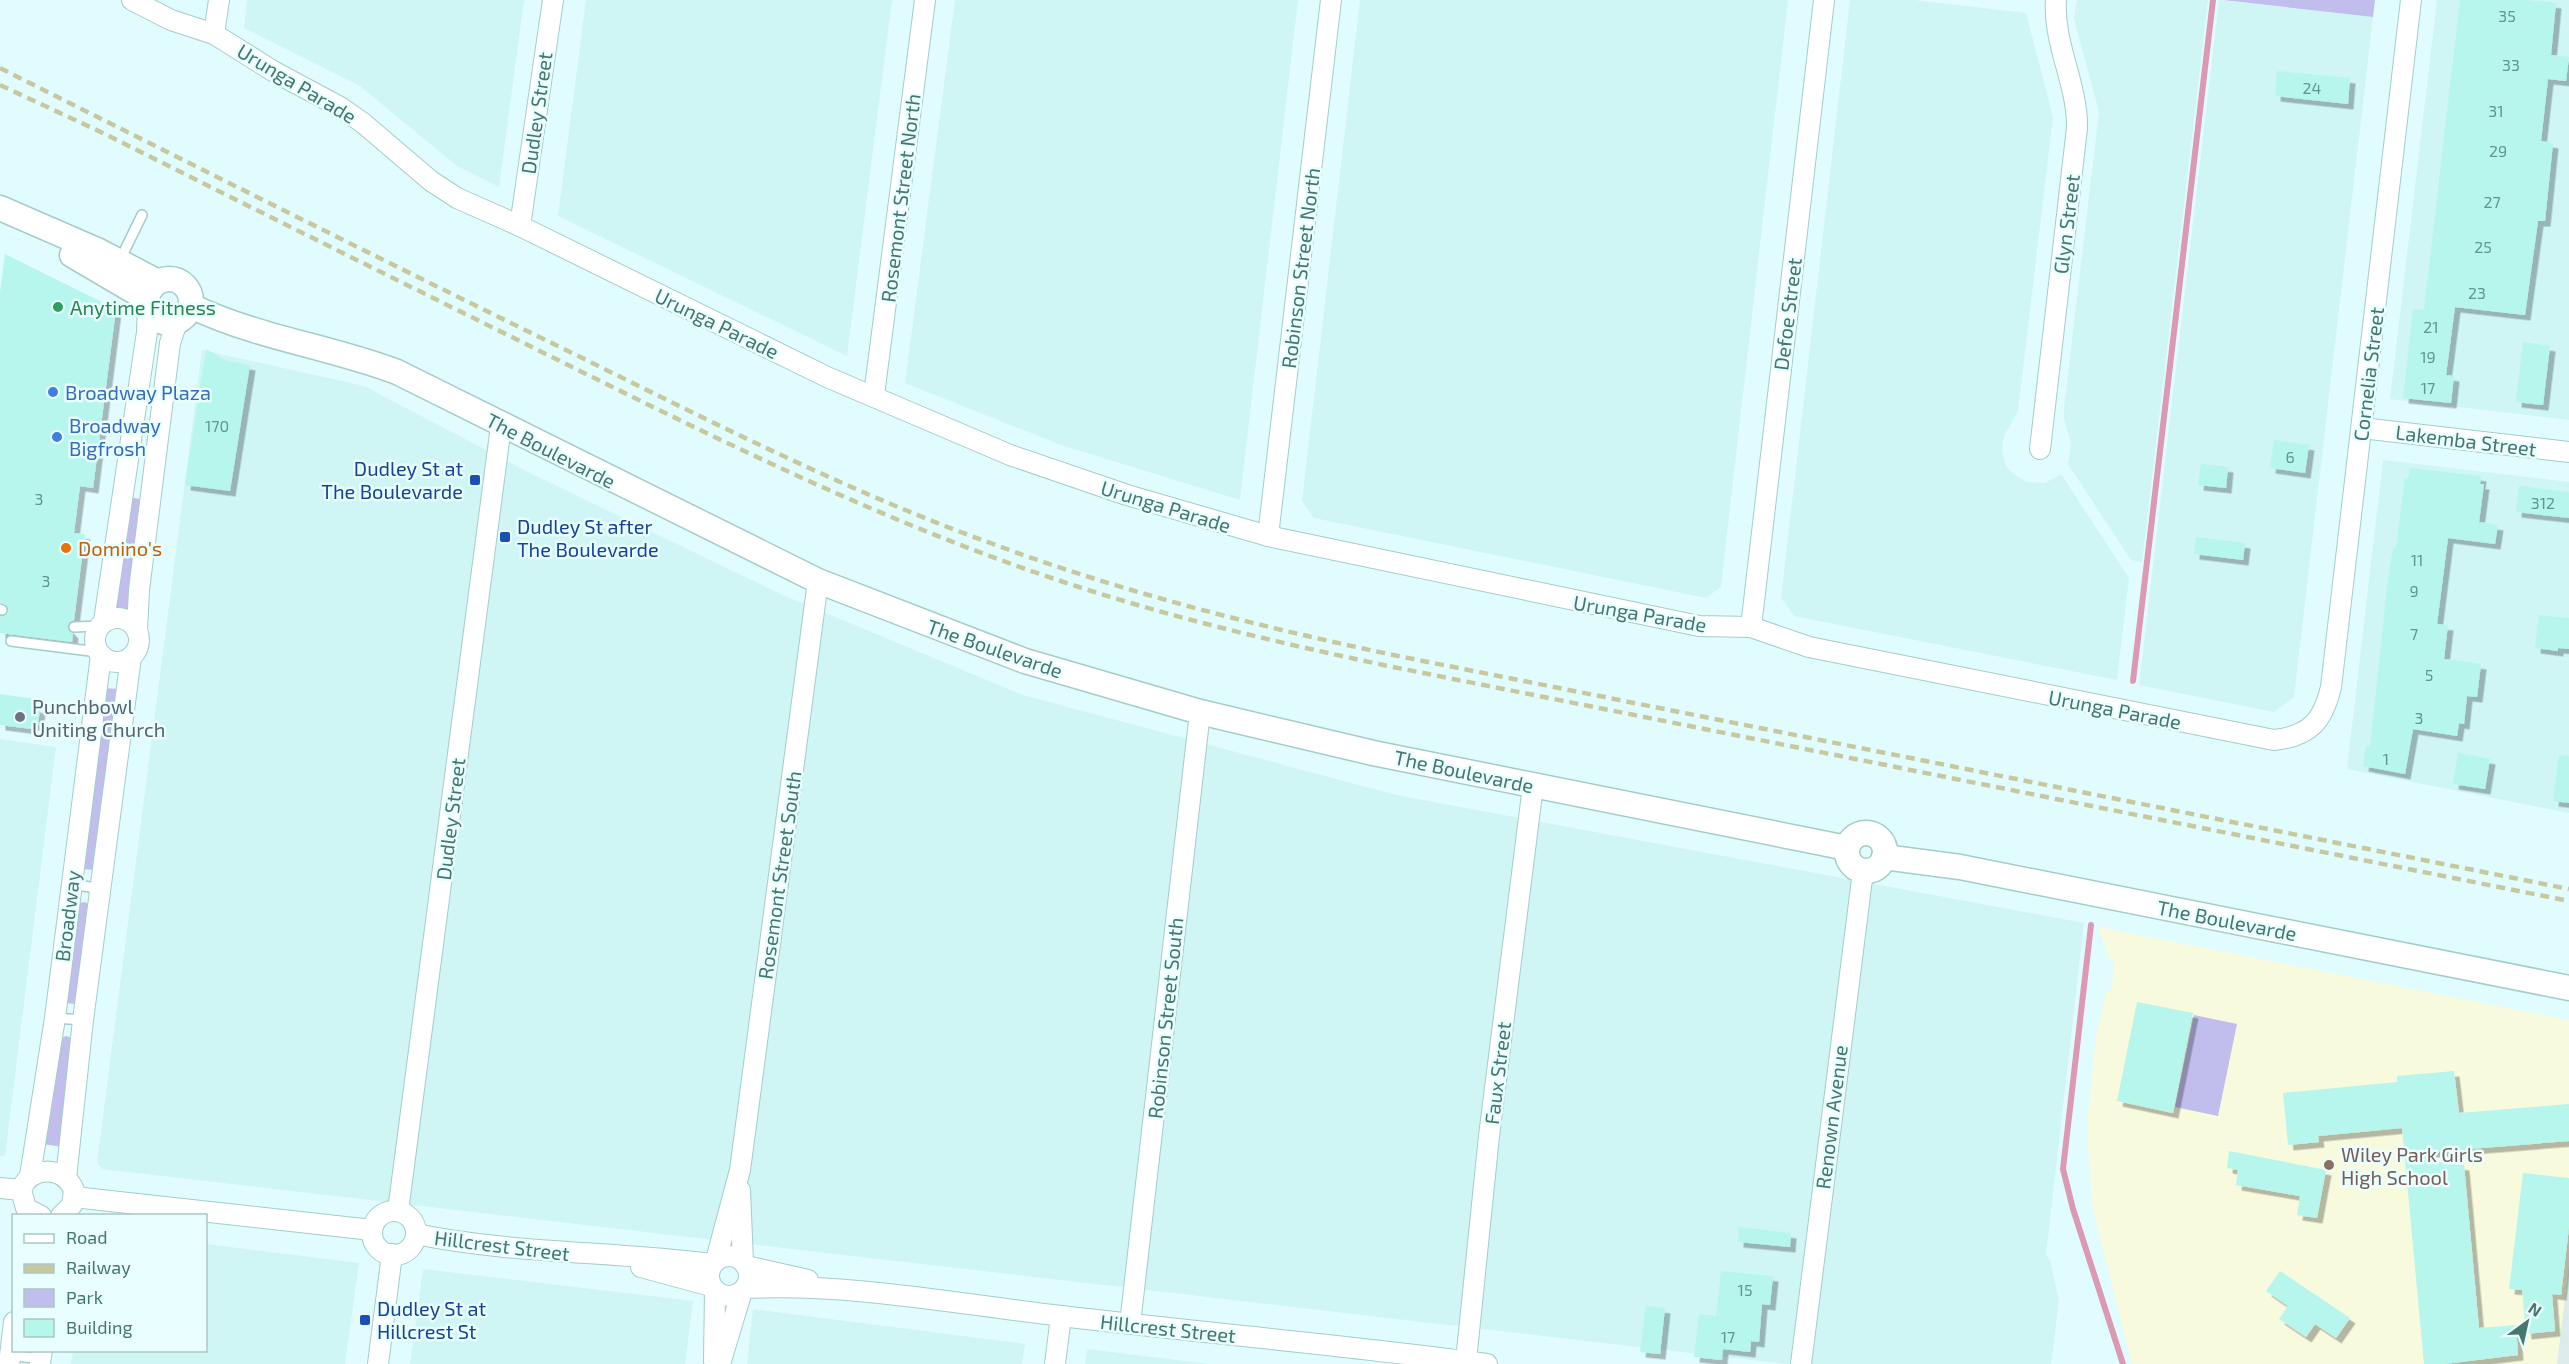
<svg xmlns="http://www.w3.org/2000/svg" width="2569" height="1364" font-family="'Exo 2',sans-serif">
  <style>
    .residential { fill: #cff5f5 }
    .industrial { fill: #ddeceb }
    .education { fill: #f8fade }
    .green { fill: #c1beed }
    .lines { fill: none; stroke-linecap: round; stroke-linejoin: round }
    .stream { stroke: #dc99b3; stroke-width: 6 }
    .building { fill: #b6f6ed; filter: url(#shadow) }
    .service-casing { stroke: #a4cdc9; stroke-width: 12 }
    .minor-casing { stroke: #a4cdc9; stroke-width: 22 }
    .tertiary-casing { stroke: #a4cdc9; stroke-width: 27 }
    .service { stroke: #fff; stroke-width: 9 }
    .minor { stroke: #fff; stroke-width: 20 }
    .tertiary { stroke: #fff; stroke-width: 24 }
    .rail { stroke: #c8c89f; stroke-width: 4.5; stroke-dasharray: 9 6; stroke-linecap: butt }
    .leisure-dot { fill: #2e9e5b; stroke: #e9feff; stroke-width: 2 }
    .shop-dot { fill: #3f7fe0; stroke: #e9feff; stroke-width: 2 }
    .transit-dot { fill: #1a4fb4; stroke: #e9feff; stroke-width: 2 }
    .food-dot { fill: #e8710a; stroke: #e9feff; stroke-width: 2 }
    .worship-dot { fill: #6b7280; stroke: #e9feff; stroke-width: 2 }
    .education-dot { fill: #8d6e63; stroke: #e9feff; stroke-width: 2 }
    .labels { text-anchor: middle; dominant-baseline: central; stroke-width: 5; stroke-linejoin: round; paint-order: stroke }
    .number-label { font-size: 16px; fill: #62978e }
    .street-label { font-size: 20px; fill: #46776e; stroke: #e9feff }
    .leisure-label { font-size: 20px; fill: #27864d; stroke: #e9feff; text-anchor: start }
    .shop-label { font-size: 20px; fill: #366cbe; stroke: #e9feff; text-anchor: start }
    .transit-label { font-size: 20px; fill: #164399; stroke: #e9feff; text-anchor: start }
    .food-label { font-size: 20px; fill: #c56008; stroke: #e9feff; text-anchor: start }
    .worship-label { font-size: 20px; fill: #5b616d; stroke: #e9feff; text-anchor: start }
    .education-label { font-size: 20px; fill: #785e54; stroke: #e9feff; text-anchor: start }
  </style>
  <defs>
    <filter id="shadow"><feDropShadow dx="5.5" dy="5.5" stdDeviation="0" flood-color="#0004"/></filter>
  </defs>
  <rect width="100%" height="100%" fill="#e1fcfe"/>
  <!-- residential -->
  <g class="residential">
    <path d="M247,0H524L499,187L457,166L360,86L244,28Z"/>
    <path d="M586,0H892L847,356L558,216Z"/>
    <path d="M955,0H1298L1240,500L1061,445L905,383Z"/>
    <path d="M1360,0H1788L1721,587L1706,598L1314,518L1302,501Z"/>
    <path d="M1850,0H1914L2026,13L2053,117L2018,411L2004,436L2002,451L2006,466L2012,473L2027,482L2045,483L2061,474L2129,578L2117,680L1794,616L1781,598Z"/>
    <path d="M2077,0H2208L2142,562L2131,560L2068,464L2071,444L2064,418V408L2099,112L2074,18Z"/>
    <path d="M2219,0L2373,17L2294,697L2274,712L2139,685Z"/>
    <path d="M2437,0H2569V420L2390,399Z"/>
    <path d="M202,350L364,386L534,475L785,596L1023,695L1396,795L2084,923L2046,1255L2050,1260L2059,1301L2051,1364H1786L102,1169L97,1163Z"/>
    <path d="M2383,460L2569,482V813L2347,769Z"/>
    <path d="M0,739L56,747L5,1156H0Z"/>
    <path d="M206,1244L359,1263L345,1364H71L73,1351L206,1350Z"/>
    <path d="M423,1269L693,1301L685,1364H410Z"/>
    <path d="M753,1309L1025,1344L1022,1364H747Z"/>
    <path d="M1087,1349L1209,1364H1085Z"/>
  </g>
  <!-- industrial -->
  <path class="industrial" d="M2569,1263V1364H2557Z"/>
  <!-- education -->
  <path class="education" d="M2098,927L2569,1020V1263L2557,1364H2132L2092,1205L2087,1125L2096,1035L2107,991L2111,992L2115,961L2110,960Z"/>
  <!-- green -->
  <g class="green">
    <path d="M2223,0H2375L2373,17Z"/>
    <path d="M129,497L145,500L130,615L117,608L116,583Z"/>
    <path d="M103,688L120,689L94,870L83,869Z"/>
    <path d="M84,902L91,905L76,1004L65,1003L77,904Z"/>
    <path d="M2194,1015L2237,1024L2218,1116L2175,1107Z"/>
    <path d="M67,1036L73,1039L62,1147L43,1144L60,1038Z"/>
  </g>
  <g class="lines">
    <!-- stream -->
    <g class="stream">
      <path d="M2133,681L2213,0"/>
      <path d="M2091,925L2063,1169L2073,1209L2123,1364"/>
    </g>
  </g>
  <!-- building -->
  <g class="building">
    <path d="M2460,0H2527L2556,3L2551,55L2569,57L2566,81L2548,79L2541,141L2553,143L2545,221H2538L2525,315L2455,307L2446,375L2454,376L2451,403L2403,398L2413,309L2424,310Z"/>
    <path d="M2277,71L2350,78L2348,104L2275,96Z"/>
    <path d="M5,254L116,309L93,488L80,486L74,533L85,534L74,620L70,622L67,627L73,633L72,642L0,633V616L6,615L9,610L7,606L0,602V292Z"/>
    <path d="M2523,342L2550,346L2543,405L2516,402Z"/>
    <path d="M206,349L227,361L250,365L230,491L185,485Z"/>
    <path d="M2274,440L2309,445L2305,473L2270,468Z"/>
    <path d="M2201,464L2228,467L2226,488L2198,485Z"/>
    <path d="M2410,468L2481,476L2480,484H2484L2479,522L2498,525L2495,544L2448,538L2437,624L2448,625L2444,659L2481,664L2477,697L2467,696L2464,724L2459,723L2457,736L2413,729L2405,774L2363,766L2366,746L2370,747L2388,579L2393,548H2396L2405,478L2408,479Z"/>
    <path d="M2519,486L2569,492V518L2516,512Z"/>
    <path d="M2196,537L2245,543L2243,560L2194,554Z"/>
    <path d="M2539,615L2569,618V649L2558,648V651L2535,648Z"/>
    <path d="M0,694L35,699L34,707L40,708L38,726L32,725V729L0,725Z"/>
    <path d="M2458,753L2490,759L2485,789L2453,784Z"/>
    <path d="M2559,755L2569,756V803L2553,801Z"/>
    <path d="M2137,1002L2193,1013L2173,1113L2117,1101Z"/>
    <path d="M2454,1071L2459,1113L2569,1104V1141L2431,1152V1161L2464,1165L2479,1328L2516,1325L2518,1355L2444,1364H2424L2402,1128L2318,1136L2319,1142L2288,1145L2283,1093L2397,1082V1076Z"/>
    <path d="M2229,1151L2326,1170L2317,1218L2297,1215L2300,1196L2236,1185L2238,1170L2227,1168Z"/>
    <path d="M2523,1173L2569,1178V1227L2561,1295L2552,1294L2555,1331L2526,1334L2522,1290L2509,1289Z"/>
    <path d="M1739,1227L1791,1233L1790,1247L1738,1242Z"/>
    <path d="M1721,1271L1773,1276L1770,1305L1762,1304L1759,1342L1751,1341L1750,1352L1723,1349L1722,1360L1694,1357L1699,1314L1716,1316Z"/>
    <path d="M2280,1271L2350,1318L2336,1338L2315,1324L2306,1337L2279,1319L2288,1306L2266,1291Z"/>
    <path d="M1646,1306L1665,1308L1660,1354L1640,1352Z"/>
  </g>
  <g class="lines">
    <!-- service casing -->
    <g class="service-casing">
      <g id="service">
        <path d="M120,260L142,215"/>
        <path d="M0,609L2,610"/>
        <path d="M74,627L99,626"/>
        <path d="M11,641L98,652"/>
        <path d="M71,884L102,889"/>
        <path d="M55,1018L83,1020"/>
        <path d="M10,1355L40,1359"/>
      </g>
    </g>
    <!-- minor casing -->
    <g class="minor-casing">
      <g id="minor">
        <path d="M132,0L171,20L214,34L273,71L340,107L363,123L431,181L457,198L520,226L827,377L1010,455L1127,495L1268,536L1699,626L1751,627L1809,647L2274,740C2310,736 2323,721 2331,687L2411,0"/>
        <path d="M214,34L219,0"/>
        <path d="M520,226L553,0"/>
        <path d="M874,395L925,0"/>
        <path d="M2362,428L2569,452"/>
        <path d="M2040,449L2077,128C2078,85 2053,44 2056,0"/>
        <path d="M1268,536L1331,0"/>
        <circle cx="117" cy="640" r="22"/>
        <path d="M104,621L147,332L148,305"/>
        <path d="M1751,627L1824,0"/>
        <path d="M137,630L139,590L170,343L177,322"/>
        <path d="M30,1176L55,1018L101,655"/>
        <path d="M66,1178L83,1020L131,657"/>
        <path d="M0,1188L21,1190"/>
        <path d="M740,1190L743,1262"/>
        <path d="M74,1197L372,1230"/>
        <path d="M398,1211L501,426"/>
        <circle cx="394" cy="1233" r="22"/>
        <path d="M41,1216L26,1208L21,1190C30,1166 63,1165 74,1190L72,1205L61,1216"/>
        <path d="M416,1234C513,1254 614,1251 712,1264"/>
        <circle cx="729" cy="1276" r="20"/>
        <path d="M716,1260L740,1170L818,581"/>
        <path d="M746,1266L808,1280"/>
        <path d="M641,1267L711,1286"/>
        <path d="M745,1288C851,1283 957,1304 1062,1316C1203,1333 1345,1345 1487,1364"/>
        <path d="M1130,1324L1200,712"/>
        <path d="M714,1361L715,1290"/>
        <path d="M1466,1361L1489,1136L1533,786"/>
        <path d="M9,1364L14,1322"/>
        <path d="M40,1364L42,1350"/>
        <path d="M378,1364L392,1254"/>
        <path d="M720,1364L742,1291"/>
        <path d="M1055,1364L1061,1316"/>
        <path d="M1801,1364L1863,871"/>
      </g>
    </g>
    <!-- tertiary casing -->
    <g class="tertiary-casing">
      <g id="tertiary">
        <path d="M0,208L99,251L158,282"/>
        <path d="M72,255L147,299"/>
        <circle cx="169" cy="301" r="22"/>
        <path d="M191,306C258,338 328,346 397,372L818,581L1025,661L1200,712L1373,753L1847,848"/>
        <circle cx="1866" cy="852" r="19"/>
        <path d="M1884,857L1960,867L2569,988"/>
      </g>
    </g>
    <!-- service -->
    <use href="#service" class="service"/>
    <!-- minor -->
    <use href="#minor" class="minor"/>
    <!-- tertiary -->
    <use href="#tertiary" class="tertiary"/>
    <!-- rail -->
    <g class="rail">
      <path d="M0,68C189,163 378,258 568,351C708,420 846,491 993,544C1125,593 1260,627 1398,656L2569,889"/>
      <path d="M0,85L105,134C254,209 403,283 552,357C711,436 871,516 1040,574C1155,614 1274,642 1393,667L2569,901"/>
    </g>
  </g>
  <!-- markers -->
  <circle class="leisure-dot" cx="58" cy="307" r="6"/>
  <g class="shop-dot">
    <circle cx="53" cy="392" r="6"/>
    <circle cx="57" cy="437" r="6"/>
  </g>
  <g class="transit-dot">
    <rect x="469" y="474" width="12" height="12" rx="3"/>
    <rect x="499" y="531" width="12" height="12" rx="3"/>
    <rect x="359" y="1314" width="12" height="12" rx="3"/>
  </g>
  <circle class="food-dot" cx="66" cy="548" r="6"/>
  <circle class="worship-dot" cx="20" cy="717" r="6"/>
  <circle class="education-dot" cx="2329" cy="1165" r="6"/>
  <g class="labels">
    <!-- number labels -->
    <g class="number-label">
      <text x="2507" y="15">35</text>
      <text x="2511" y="64">33</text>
      <text x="2312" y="87">24</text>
      <text x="2496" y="110">31</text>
      <text x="2498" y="150">29</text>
      <text x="2492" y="201">27</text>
      <text x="2483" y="246">25</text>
      <text x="2477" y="292">23</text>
      <text x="2431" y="326">21</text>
      <text x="2428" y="356">19</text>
      <text x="2428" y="387">17</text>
      <text x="217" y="425">170</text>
      <text x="2290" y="456">6</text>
      <text x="39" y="498">3</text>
      <text x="2543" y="502">312</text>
      <text x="2417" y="559">11</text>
      <text x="46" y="580">3</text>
      <text x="2414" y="590">9</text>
      <text x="2414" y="633">7</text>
      <text x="2429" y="674">5</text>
      <text x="2419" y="717">3</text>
      <text x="2386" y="758">1</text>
      <text x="1745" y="1289">15</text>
      <text x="1728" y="1336">17</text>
    </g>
    <!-- street labels -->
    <g class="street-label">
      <text transform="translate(297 83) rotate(31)">Urunga Parade</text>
      <text transform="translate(536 113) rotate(-82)">Dudley Street</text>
      <text transform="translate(900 198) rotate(-83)">Rosemont Street North</text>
      <text transform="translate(2066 224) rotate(-83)">Glyn Street</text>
      <text transform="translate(1300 268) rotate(-83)">Robinson Street North</text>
      <text transform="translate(1787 314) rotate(-83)">Defoe Street</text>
      <text transform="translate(717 323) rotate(26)">Urunga Parade</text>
      <text transform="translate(2368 374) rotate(-83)">Cornelia Street</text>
      <text transform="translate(2466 440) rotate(7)">Lakemba Street</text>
      <text transform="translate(551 450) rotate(27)">The Boulevarde</text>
      <text transform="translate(1166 506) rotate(17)">Urunga Parade</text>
      <text transform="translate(1640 613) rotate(10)">Urunga Parade</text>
      <text transform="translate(995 648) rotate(19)">The Boulevarde</text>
      <text transform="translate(2115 709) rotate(11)">Urunga Parade</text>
      <text transform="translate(1464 771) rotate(12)">The Boulevarde</text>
      <text transform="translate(450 819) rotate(-83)">Dudley Street</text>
      <text transform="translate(779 875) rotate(-82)">Rosemont Street South</text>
      <text transform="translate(67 916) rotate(-83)">Broadway</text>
      <text transform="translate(2227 920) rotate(11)">The Boulevarde</text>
      <text transform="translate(1165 1018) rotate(-84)">Robinson Street South</text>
      <text transform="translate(1497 1073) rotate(-83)">Faux Street</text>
      <text transform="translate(1831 1117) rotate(-83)">Renown Avenue</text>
      <text transform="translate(502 1245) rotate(7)">Hillcrest Street</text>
      <text transform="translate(1168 1328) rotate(6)">Hillcrest Street</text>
    </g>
    <!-- leisure labels -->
    <g class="leisure-label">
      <text x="70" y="307">Anytime Fitness</text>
    </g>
    <!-- shop labels -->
    <g class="shop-label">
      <text x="65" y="392">Broadway Plaza</text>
      <text x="69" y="425">Broadway<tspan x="69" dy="23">Bigfrosh</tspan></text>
    </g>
    <!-- transit labels -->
    <g class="transit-label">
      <text x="463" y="468" text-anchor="end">Dudley St at<tspan x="463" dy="23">The Boulevarde</tspan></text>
      <text x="517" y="526">Dudley St after<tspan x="517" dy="23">The Boulevarde</tspan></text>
      <text x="377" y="1308">Dudley St at<tspan x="377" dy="23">Hillcrest St</tspan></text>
    </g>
    <!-- food labels -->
    <g class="food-label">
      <text x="78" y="548">Domino's</text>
    </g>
    <!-- worship labels -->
    <g class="worship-label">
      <text x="32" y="706">Punchbowl<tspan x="32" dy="23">Uniting Church</tspan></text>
    </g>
    <!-- education labels -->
    <g class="education-label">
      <text x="2341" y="1154">Wiley Park Girls<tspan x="2341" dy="23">High School</tspan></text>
    </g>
  </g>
  <!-- legend -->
  <rect x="12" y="1214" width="195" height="138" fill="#e9feff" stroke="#a8c8c5" stroke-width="1.5"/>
  <rect x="24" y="1234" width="30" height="9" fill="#ffffff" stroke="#a8c8c5" stroke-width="1.5"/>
  <text x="66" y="1244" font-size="18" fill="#46776e">Road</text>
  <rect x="24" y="1264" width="30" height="9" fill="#c8c89f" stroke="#a8c8c5" stroke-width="1.5"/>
  <text x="66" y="1274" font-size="18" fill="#46776e">Railway</text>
  <rect x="24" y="1289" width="30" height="18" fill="#c1beed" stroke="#a8c8c5" stroke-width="1.5"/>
  <text x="66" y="1304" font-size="18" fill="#46776e">Park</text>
  <rect x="24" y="1319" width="30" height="18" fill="#b6f6ed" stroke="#a8c8c5" stroke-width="1.5"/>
  <text x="66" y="1334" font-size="18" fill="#46776e">Building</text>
  <!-- north arrow -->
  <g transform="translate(2527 1322) rotate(33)" stroke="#e9feff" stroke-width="4.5" paint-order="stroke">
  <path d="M0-4.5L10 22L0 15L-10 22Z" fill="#46776e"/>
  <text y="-9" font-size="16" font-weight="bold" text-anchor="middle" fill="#46776e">N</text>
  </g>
</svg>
